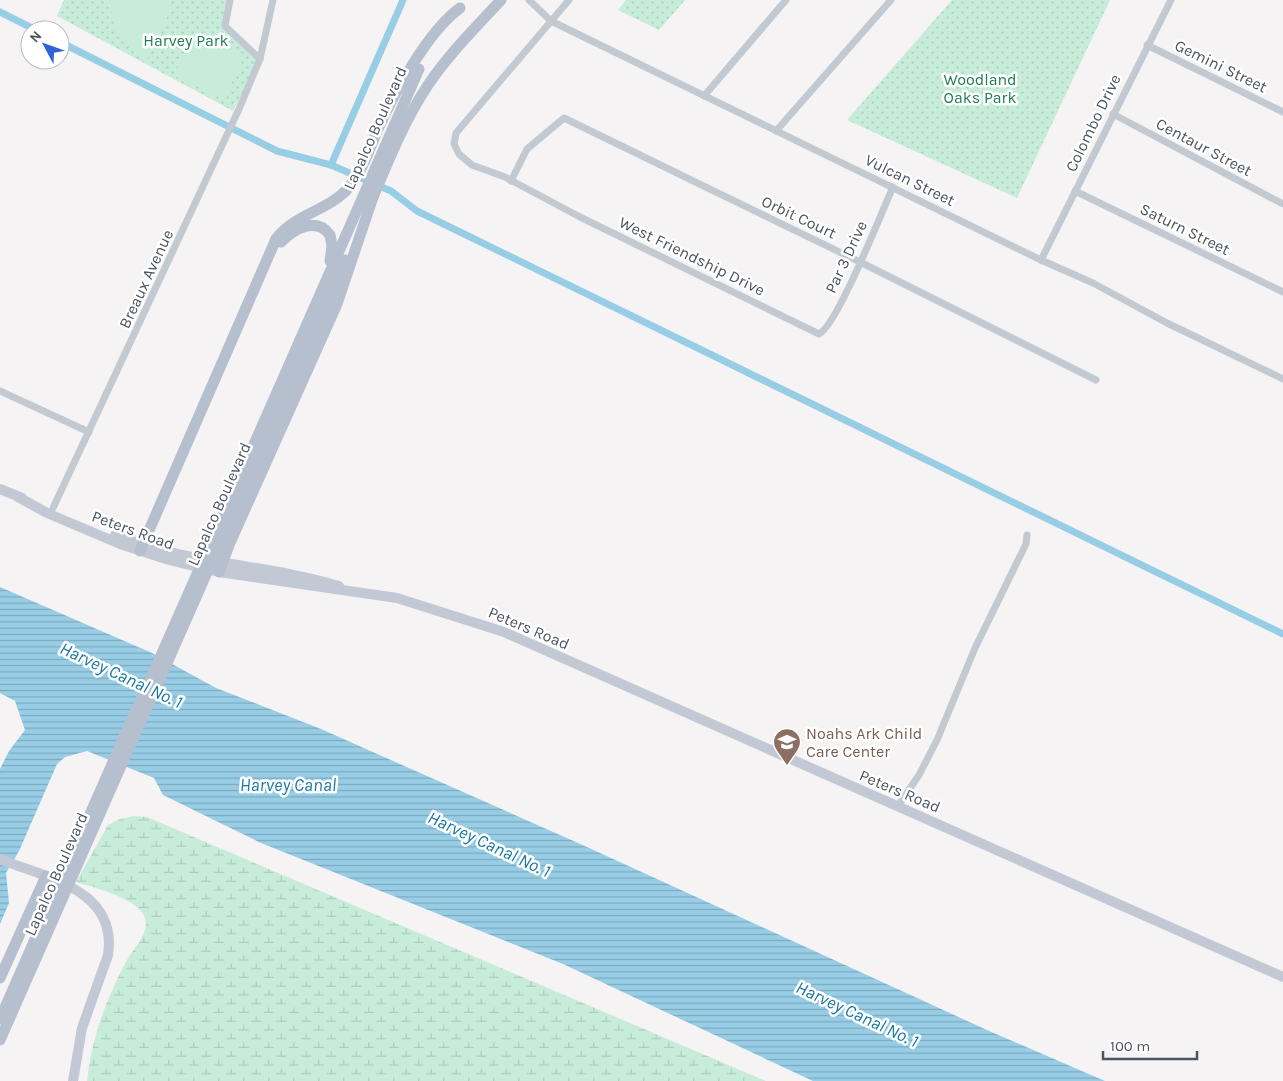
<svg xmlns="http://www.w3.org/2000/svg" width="1283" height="1081" font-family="Karla,sans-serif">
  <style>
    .wetland { fill: url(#wetland-marsh) }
    .park { fill: url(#park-dots) }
    .garden { fill: #c7edda }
    .water { fill: url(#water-rules) }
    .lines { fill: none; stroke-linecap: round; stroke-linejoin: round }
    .canal { stroke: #98cde6; stroke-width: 7 }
    .street { stroke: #c2c9d0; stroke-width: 7 }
    .secondary { stroke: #c3c9d4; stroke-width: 10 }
    .primary { stroke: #b6bfce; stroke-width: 11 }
    .primary-bridge { stroke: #b6bfce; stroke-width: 11 }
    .labels { text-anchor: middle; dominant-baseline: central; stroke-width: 5; stroke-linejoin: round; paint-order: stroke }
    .park-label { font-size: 16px; fill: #217c58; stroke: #fff }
    .street-label { font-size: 16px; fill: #4c545f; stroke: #fff }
    .education-label { font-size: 16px; fill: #785e54; stroke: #fff; text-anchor: start }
    .water-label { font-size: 18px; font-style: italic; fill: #1a78a4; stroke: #fff }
  </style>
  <defs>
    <pattern id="wetland-marsh" width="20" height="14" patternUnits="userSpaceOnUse" patternTransform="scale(1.25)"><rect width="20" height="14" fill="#c7edda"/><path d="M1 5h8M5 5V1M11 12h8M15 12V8" fill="none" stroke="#adcdbe"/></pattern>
    <pattern id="park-dots" width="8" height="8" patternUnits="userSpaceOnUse" patternTransform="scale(1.25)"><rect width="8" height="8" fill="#c7edda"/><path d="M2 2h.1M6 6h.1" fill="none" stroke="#adcdbe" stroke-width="1.8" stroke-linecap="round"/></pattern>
    <pattern id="water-rules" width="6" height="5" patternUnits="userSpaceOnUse" patternTransform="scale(1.25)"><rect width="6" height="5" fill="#98cde6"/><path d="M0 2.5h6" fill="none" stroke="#7ea9be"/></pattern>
  </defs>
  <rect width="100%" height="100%" fill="#f5f3f3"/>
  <!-- wetland -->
  <path class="wetland" d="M134,816L147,817L766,1081H87C92,1038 105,1001 126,962C132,949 150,934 145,918C138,898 95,888 76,882L108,825L120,819Z"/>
  <!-- park -->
  <g class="park">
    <path d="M64,0H230L225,26L260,59L233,111L57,16Z"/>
    <path d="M626,0H685L659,30L618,10Z"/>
    <path d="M952,0H1110L1017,198L847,120Z"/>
  </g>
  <!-- garden -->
  <g class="garden">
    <path d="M111,0H168L171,2L172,7L147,60C123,45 110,29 111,0Z"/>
    <path d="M227,43L245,56L226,94L219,97L173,75C184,52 203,43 227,43Z"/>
  </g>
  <!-- water -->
  <path class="water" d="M0,587L152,653L216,688L321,729L587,847L987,1030L1105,1081H813L563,964L261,843L163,795L154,778L87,751L65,757L57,764L19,851L6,873L9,903L0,924V769L9,751L25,730L15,701L0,693Z"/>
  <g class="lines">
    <!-- canal -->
    <g class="canal">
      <path d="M0,12L36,30"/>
      <path d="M60,42L277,151L331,165L391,191L417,211L1283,634"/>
      <path d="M331,165L403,0"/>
    </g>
    <!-- street -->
    <g class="street">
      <path d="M230,0L225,26L260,59"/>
      <path d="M529,0L551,21L1041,260L1093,283L1167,323L1283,379"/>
      <path d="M569,0L456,133L454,144L459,154L472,165L505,177L580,217L819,334C837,326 882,211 893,187"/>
      <path d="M1147,45L1283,112"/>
      <path d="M704,96L786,0"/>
      <path d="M1113,114L1283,204"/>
      <path d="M776,131L891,0"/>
      <path d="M511,181L527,149L564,118L860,262L1096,380"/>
      <path d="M1075,191L1283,292"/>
      <path d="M1041,260L1171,0"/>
      <path d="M0,391L89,432"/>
      <path d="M53,508L239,109L260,59L273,0"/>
      <path d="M898,806L919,775L937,740L975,648L1026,544L1027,535"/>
    </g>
    <!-- secondary -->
    <g class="secondary">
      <path d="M0,489L22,498"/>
      <path d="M18,497L47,513L120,544L169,560L219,572L397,598L504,632L1283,977"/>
      <path d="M115,535C187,564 266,564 339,586"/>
      <path d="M0,859C46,878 118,889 108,955L82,1028L73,1081"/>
    </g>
    <!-- primary -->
    <g class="primary">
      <path d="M371,202C388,162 404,121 428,85C449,54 476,27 501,0"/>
      <path d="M281,242C294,229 316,216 330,235L332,246L330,261"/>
      <path d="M300,340L419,69"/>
      <path d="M308,343L345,260"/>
      <path d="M140,551L276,239C295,213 330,211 350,186C363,170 369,150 377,131C394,94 427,32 460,8"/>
      <path d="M219,572L229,545L337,304L373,197"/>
      <path d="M131,721L152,676"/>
      <path d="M139,725L160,679"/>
      <path d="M0,978L46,876"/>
    </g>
    <!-- primary-bridge -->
    <g class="primary-bridge">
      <path d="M152,676L300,340"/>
      <path d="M160,679L308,343"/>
      <path d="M0,1019L131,721"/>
      <path d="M0,1040L139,725"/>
    </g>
  </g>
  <!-- icons -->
  <defs>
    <g id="school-pin" transform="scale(1.4375)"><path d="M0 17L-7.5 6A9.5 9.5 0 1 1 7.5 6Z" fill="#8d6e63" stroke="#fff"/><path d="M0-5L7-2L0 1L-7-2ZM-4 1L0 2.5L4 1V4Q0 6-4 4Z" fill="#fff"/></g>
  </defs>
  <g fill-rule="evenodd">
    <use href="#school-pin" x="787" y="742"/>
  </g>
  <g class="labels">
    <!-- park labels -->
    <g class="park-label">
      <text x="186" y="40">Harvey Park</text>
      <text x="980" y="79">Woodland<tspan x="980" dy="18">Oaks Park</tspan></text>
    </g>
    <!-- street labels -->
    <g class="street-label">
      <text transform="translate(1221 66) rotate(26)">Gemini Street</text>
      <text transform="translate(1093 123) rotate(-64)">Colombo Drive</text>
      <text transform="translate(375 128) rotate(-66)">Lapalco Boulevard</text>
      <text transform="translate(1204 147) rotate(28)">Centaur Street</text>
      <text transform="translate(910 180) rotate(26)">Vulcan Street</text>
      <text transform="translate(799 217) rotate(25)">Orbit Court</text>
      <text transform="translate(1185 229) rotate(26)">Saturn Street</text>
      <text transform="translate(692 256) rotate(26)">West Friendship Drive</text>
      <text transform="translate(846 257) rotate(-65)">Par 3 Drive</text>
      <text transform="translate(146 279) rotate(-65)">Breaux Avenue</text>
      <text transform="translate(219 504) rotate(-66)">Lapalco Boulevard</text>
      <text transform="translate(133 530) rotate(20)">Peters Road</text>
      <text transform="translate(529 628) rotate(23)">Peters Road</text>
      <text transform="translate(900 791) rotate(23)">Peters Road</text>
      <text transform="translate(56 874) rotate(-66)">Lapalco Boulevard</text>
    </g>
    <!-- education labels -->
    <g class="education-label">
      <text x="806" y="733">Noahs Ark Child<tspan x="806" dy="18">Care Center</tspan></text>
    </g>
    <!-- water labels -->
    <g class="water-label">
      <text transform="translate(121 675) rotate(25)">Harvey Canal No. 1</text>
      <text x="288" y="785">Harvey Canal</text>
      <text transform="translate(489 844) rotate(25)">Harvey Canal No. 1</text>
      <text transform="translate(857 1014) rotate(25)">Harvey Canal No. 1</text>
    </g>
  </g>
  <!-- north arrow -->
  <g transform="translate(45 45) rotate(311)"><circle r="24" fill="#ffffff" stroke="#b7bbbf"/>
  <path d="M0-4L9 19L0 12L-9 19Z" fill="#2d64d5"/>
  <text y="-8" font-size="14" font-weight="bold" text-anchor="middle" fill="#4c545f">N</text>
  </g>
  <!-- scale -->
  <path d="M1103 1051v8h94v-8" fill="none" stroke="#4c545f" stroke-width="2.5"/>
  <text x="1110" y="1051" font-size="15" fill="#4c545f" stroke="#ffffff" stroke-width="4" paint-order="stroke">100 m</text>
</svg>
